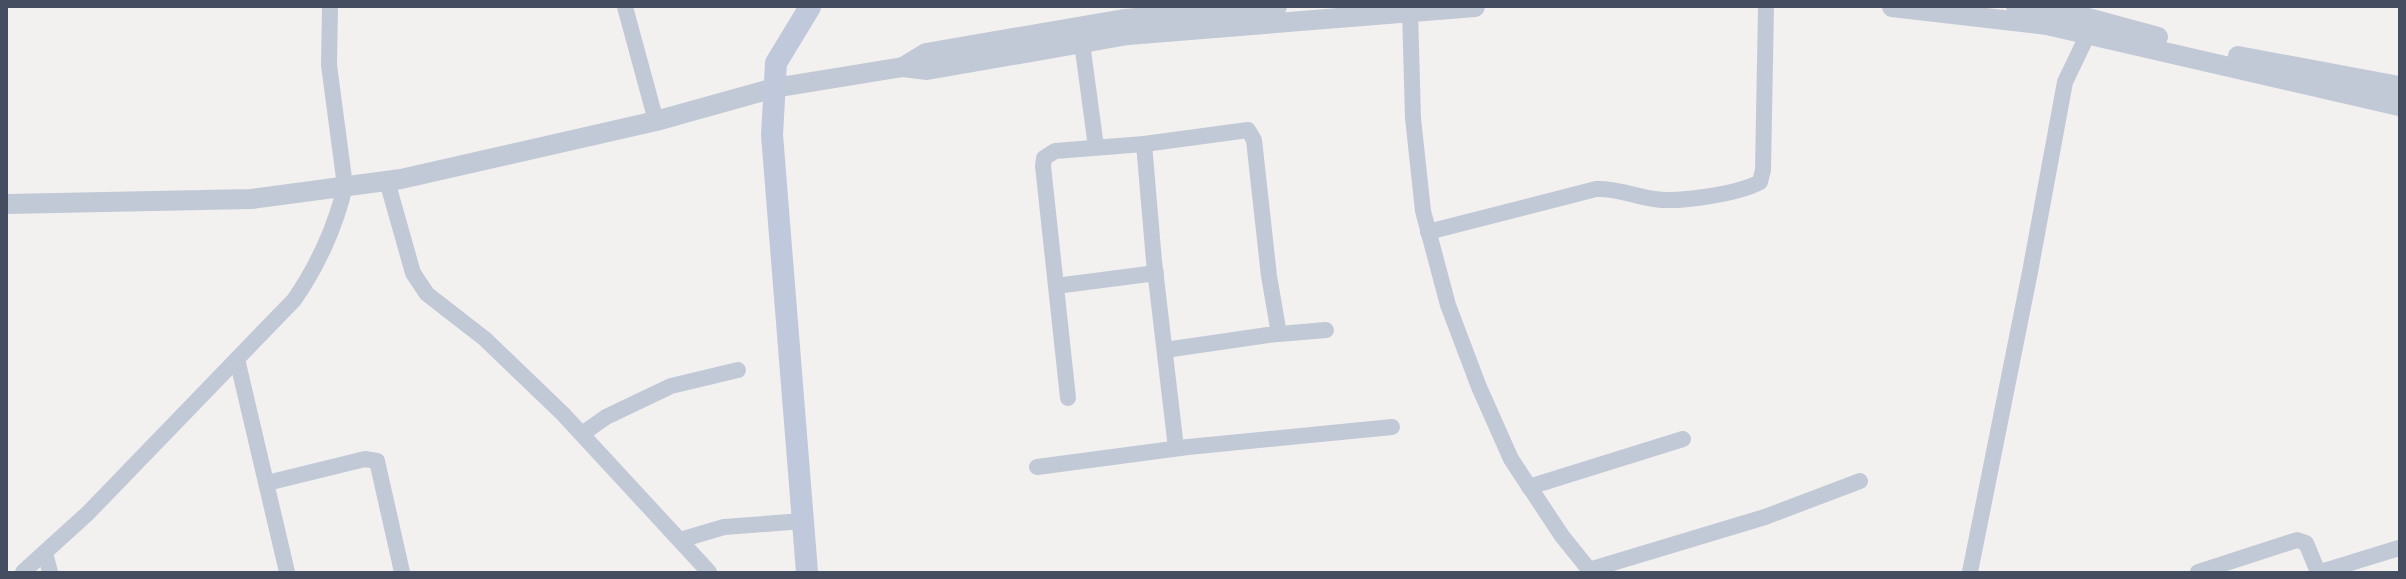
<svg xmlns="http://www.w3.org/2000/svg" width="2406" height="579" font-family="'Archivo Narrow',sans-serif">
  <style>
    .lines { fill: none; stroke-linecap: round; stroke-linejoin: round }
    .minor { stroke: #c2c9d6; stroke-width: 16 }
    .tertiary { stroke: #c2c9d6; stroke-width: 20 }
    .secondary { stroke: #c0c8db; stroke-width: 22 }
  </style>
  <rect width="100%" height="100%" fill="#f3f0f0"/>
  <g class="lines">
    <!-- minor -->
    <g class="minor">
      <path d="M625,7L656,121"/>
      <path d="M1410,11L1413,118L1423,211L1448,305L1479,387L1511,459L1562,536L1591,572"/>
      <path d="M1082,43L1096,147"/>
      <path d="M1144,144L1154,261L1176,448"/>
      <path d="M387,181L413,273L427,294L485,339L563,414L709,572"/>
      <path d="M1428,232L1596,189C1617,188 1634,196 1654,199C1678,203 1738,194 1760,182L1763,170L1766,7"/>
      <path d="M1056,286L1156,273"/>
      <path d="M1165,350L1268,335L1326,330"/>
      <path d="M237,359L287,572"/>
      <path d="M1068,398L1043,166L1044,158L1055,151L1144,144L1248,130L1254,140L1269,276L1279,334"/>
      <path d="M582,434L606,417L671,386L738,370"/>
      <path d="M1037,467L1188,447L1392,427"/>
      <path d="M267,483L365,459L377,461L402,572"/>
      <path d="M1529,487L1683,439"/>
      <path d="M680,540L724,527L803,521"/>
      <path d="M45,553L50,572"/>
      <path d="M1589,570L1765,517L1860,481"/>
      <path d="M23,572L88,513L294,300C317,267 336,226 345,186L329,65L330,7"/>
      <path d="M1970,572L2030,272L2065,82L2088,34"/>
      <path d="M2198,572L2297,540L2306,543L2318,572"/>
      <path d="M2321,572L2399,548"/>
    </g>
    <!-- tertiary -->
    <g class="tertiary">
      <path d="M1892,7L2047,25L2399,106"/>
      <path d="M2016,7L2055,9L2158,37"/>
      <path d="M2238,56L2399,86"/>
      <path d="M903,67L926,53L1124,19L1277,7"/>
      <path d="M7,204L251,199L401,179L656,121L774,88L903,67L927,70L1128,35L1475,7"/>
    </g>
    <!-- secondary -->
    <path class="secondary" d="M807,572L772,135L776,63L810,7"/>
  </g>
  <!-- border -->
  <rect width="2406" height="579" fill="none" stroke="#454e60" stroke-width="16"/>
</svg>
